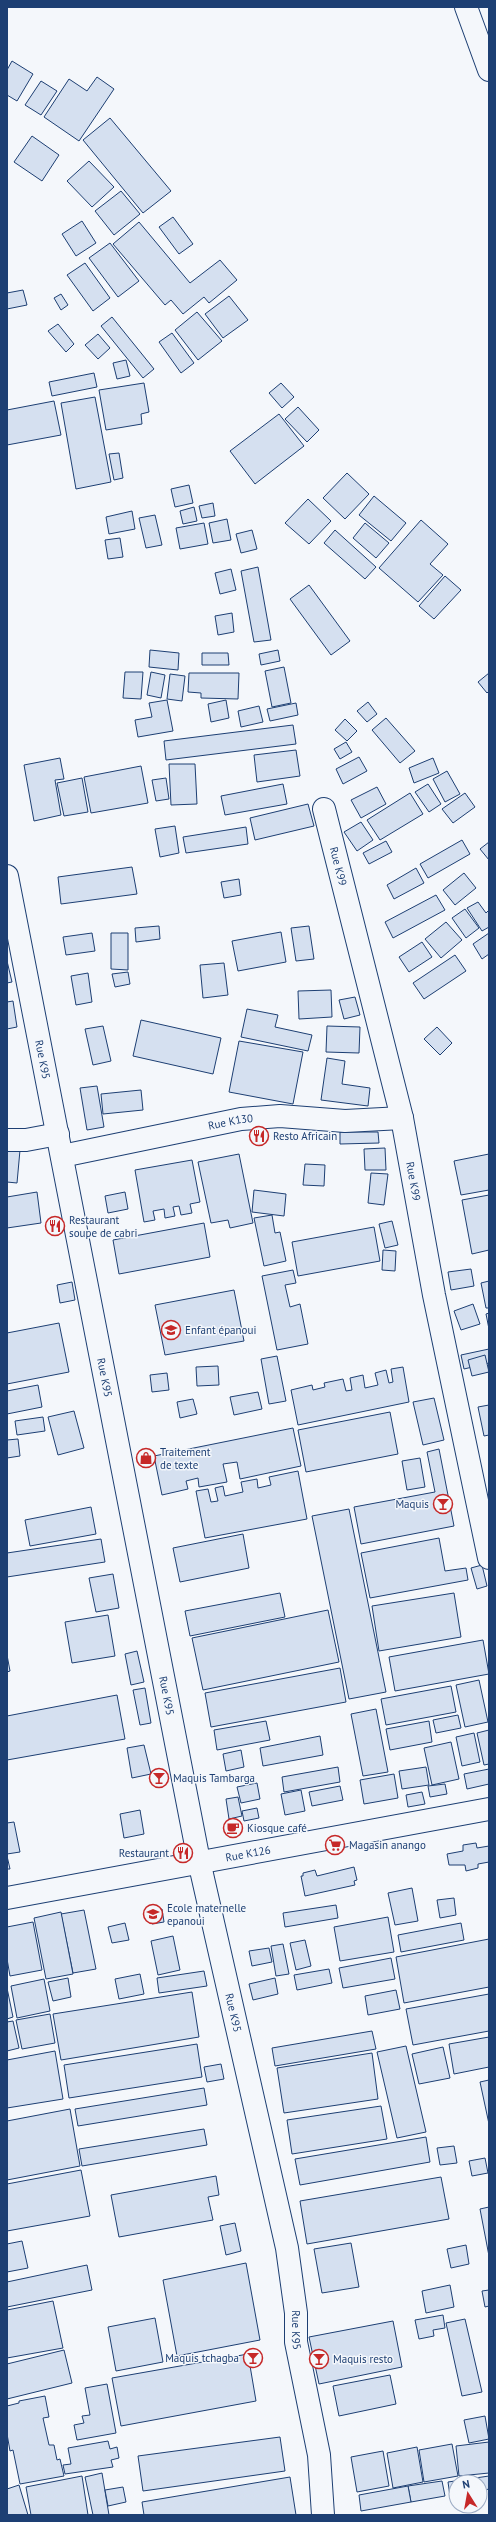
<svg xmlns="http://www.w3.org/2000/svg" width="496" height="2522" font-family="'PT Sans',sans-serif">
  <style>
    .building { fill: #d5e0f0; stroke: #1d3f73 }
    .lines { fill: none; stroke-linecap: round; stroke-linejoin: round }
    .minor-casing { stroke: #1d3f73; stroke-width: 24 }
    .minor { stroke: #f4f7fb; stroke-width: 22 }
    .labels { text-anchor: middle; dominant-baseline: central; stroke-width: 3; stroke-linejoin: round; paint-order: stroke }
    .street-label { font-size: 11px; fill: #1d3f73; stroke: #f4f7fb }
    .poi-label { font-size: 11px; fill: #1d3f73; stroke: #f4f7fb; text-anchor: start }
  </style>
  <rect width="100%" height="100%" fill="#f4f7fb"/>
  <!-- building -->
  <g class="building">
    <path d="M12,61L33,74L17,101L7,95V70Z"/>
    <path d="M97,77L114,89L79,141L44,117L69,79L87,91Z"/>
    <path d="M41,81L57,91L41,115L25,105Z"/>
    <path d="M110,118L171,191L143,213L83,140Z"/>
    <path d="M32,136L59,155L42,181L14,162Z"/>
    <path d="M89,161L114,187L92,207L67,181Z"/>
    <path d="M121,191L140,214L114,235L95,211Z"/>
    <path d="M173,217L193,244L179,254L159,227Z"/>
    <path d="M82,221L96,243L76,256L62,234Z"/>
    <path d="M139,222L190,283L220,260L237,280L209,303L204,297L183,314L171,300L165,305L113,244Z"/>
    <path d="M110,243L139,281L118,297L89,258Z"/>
    <path d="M85,263L110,298L93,311L67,275Z"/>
    <path d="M23,290L27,305L7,309V293Z"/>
    <path d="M61,294L68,305L61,310L54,298Z"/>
    <path d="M229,296L248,320L223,338L205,314Z"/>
    <path d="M197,312L222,341L198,360L175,330Z"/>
    <path d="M112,317L154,369L143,378L101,326Z"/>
    <path d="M58,324L74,344L66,352L48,331Z"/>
    <path d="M172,333L194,363L181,373L159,342Z"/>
    <path d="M98,334L110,348L98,359L85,345Z"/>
    <path d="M126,360L130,376L117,379L113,363Z"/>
    <path d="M94,373L97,387L52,396L49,382Z"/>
    <path d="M144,383L149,412L141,414L142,424L106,430L99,390Z"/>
    <path d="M281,383L294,397L282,408L269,393Z"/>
    <path d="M95,397L111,482L76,489L61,403Z"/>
    <path d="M54,401L61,435L7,445V410Z"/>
    <path d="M298,407L319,430L307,442L285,419Z"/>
    <path d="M279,414L304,446L255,484L230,451Z"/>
    <path d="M119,453L123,478L114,480L109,454Z"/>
    <path d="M347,473L369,494L345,519L323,498Z"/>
    <path d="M189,485L193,503L175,507L171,489Z"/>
    <path d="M374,496L406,523L391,541L359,515Z"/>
    <path d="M308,499L331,521L309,544L285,523Z"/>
    <path d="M213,503L215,516L202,518L199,506Z"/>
    <path d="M194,507L197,521L183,524L180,511Z"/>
    <path d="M132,511L135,529L109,534L106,517Z"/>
    <path d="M155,515L162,545L146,548L139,518Z"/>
    <path d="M227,519L231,540L213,543L209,523Z"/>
    <path d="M421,520L448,544L430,564L443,575L418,602L379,568Z"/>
    <path d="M204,523L208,544L180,549L176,528Z"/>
    <path d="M365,523L389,543L376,558L353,538Z"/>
    <path d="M252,530L257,549L241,553L236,534Z"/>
    <path d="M335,530L376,567L365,579L324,543Z"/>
    <path d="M120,538L123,557L108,559L105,540Z"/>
    <path d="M258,567L271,640L254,642L241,571Z"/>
    <path d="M231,569L236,590L220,594L215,573Z"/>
    <path d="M445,576L461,590L434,619L419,606Z"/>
    <path d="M309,585L350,641L331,655L290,599Z"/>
    <path d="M232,613L234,632L218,635L215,616Z"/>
    <path d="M150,650L179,653L178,670L149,667Z"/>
    <path d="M278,650L280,661L261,665L259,654Z"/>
    <path d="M202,653H228L229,665H202Z"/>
    <path d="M284,667L291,703L272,707L265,671Z"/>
    <path d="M125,672H143L141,699L123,698Z"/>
    <path d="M151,672L165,675L161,698L147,695Z"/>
    <path d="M189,673H239L238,699L201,698V693L188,692Z"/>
    <path d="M489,673V691L487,693L478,682Z"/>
    <path d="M170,674L185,676L182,701L167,699Z"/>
    <path d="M167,700L173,731L138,737L135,720L152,717L149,703Z"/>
    <path d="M226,700L229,718L211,722L208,704Z"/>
    <path d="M368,702L377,714L367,722L357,711Z"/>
    <path d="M296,703L298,715L270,721L267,709Z"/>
    <path d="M259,706L263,722L241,727L238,711Z"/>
    <path d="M386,718L415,751L400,763L372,730Z"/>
    <path d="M345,719L357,731L347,741L335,730Z"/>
    <path d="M293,725L296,744L166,760L164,741Z"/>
    <path d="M346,742L352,752L340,759L334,749Z"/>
    <path d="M296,750L300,776L257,782L254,755Z"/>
    <path d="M359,757L367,771L343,784L336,769Z"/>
    <path d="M60,758L64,779L55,780L61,815L34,821L24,765Z"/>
    <path d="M433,758L439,773L414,783L409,768Z"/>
    <path d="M169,764H195L197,804L171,805Z"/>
    <path d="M141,766L148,803L91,813L84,777Z"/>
    <path d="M447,771L460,794L445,802L433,779Z"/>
    <path d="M82,778L88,812L64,816L57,783Z"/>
    <path d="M166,778L169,799L156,801L152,780Z"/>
    <path d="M283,784L287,804L225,815L221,796Z"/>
    <path d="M428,784L441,804L429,812L415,792Z"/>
    <path d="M377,787L386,804L361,818L351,800Z"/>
    <path d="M410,793L423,814L380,840L367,820Z"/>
    <path d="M465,793L475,807L453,823L442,809Z"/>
    <path d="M308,804L314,826L255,840L250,818Z"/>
    <path d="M361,822L373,840L357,851L344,832Z"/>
    <path d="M175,826L179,853L160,857L155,829Z"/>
    <path d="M246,827L248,844L186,853L183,837Z"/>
    <path d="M462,840L470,854L428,878L420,864Z"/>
    <path d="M386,841L392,852L369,864L363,853Z"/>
    <path d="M489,842V860L480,849Z"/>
    <path d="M132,867L137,894L61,904L58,877Z"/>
    <path d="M416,868L424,883L394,899L387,885Z"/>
    <path d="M464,873L476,888L455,905L443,890Z"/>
    <path d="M239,879L241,895L224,898L221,882Z"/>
    <path d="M436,895L445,910L393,938L385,922Z"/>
    <path d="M478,902L486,913L489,910V927L482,931L467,908Z"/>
    <path d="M465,909L479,928L466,938L452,918Z"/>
    <path d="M446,922L462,940L441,958L425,939Z"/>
    <path d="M159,926L160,939L136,942L135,928Z"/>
    <path d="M309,926L314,959L296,961L291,928Z"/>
    <path d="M281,932L286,962L238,971L232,941Z"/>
    <path d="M92,933L95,951L66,955L63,937Z"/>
    <path d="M111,933H128V970L111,969Z"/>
    <path d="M489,933V954L482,959L473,944Z"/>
    <path d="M422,942L432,957L409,972L399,957Z"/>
    <path d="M455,955L466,971L424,999L413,983Z"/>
    <path d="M7,961L12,982L7,983Z"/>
    <path d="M224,963L228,995L203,998L200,965Z"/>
    <path d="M128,972L130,984L115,987L112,974Z"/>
    <path d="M88,973L92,1002L76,1005L71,976Z"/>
    <path d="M331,990L332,1017L299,1019L298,991Z"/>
    <path d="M355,997L360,1015L344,1019L339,1000Z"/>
    <path d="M13,1001L17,1027L7,1029V1002Z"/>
    <path d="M247,1009L278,1015L275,1027L312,1035L308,1051L241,1037Z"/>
    <path d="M141,1020L221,1038L213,1074L133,1056Z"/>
    <path d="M103,1026L111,1061L93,1065L85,1029Z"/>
    <path d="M327,1026L360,1027L359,1053L326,1052Z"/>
    <path d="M437,1027L452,1043L440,1055L424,1039Z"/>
    <path d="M239,1041L303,1052L293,1104L229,1092Z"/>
    <path d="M327,1058L345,1061L342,1084L370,1088L368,1106L321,1100Z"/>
    <path d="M97,1086L104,1127L87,1130L80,1088Z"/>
    <path d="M141,1090L143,1110L103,1114L101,1094Z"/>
    <path d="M340,1132H378L379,1143L340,1144Z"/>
    <path d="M385,1148L386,1170H365L364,1149Z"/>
    <path d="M7,1149L20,1150L17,1183L7,1182Z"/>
    <path d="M239,1154L253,1223L230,1228L228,1220L211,1223L198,1162Z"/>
    <path d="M489,1154V1190L461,1195L454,1161Z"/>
    <path d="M192,1160L200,1202L190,1204L192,1213L181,1215L179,1206L173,1207L175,1216L165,1218L164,1209L153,1211L155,1220L144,1222L135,1170Z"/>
    <path d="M305,1164L325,1165L324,1186L303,1185Z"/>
    <path d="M371,1173L388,1174L384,1205L368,1203Z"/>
    <path d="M254,1190L286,1194L284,1216L252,1212Z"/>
    <path d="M37,1192L41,1223L7,1228V1197Z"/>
    <path d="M125,1192L128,1209L108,1213L105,1196Z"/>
    <path d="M489,1195V1250L472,1254L462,1200Z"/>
    <path d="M272,1215L275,1233L280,1232L286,1261L264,1266L254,1218Z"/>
    <path d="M392,1221L398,1245L385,1248L379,1224Z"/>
    <path d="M204,1223L210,1257L119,1274L113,1240Z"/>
    <path d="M374,1227L380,1261L298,1276L292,1242Z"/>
    <path d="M383,1250L396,1251L395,1271L382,1270Z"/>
    <path d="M471,1269L474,1286L451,1290L448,1272Z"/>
    <path d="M293,1270L296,1283L285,1285L290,1307L300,1304L308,1344L277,1350L262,1276Z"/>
    <path d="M489,1281V1308H486L481,1283Z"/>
    <path d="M72,1282L75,1300L60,1303L57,1285Z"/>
    <path d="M234,1290L244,1341L165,1355L155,1305Z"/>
    <path d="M473,1304L480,1324L461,1330L454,1311Z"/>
    <path d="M489,1313V1329L486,1314Z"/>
    <path d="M59,1323L69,1372L7,1384V1333Z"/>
    <path d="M489,1349V1363L464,1369L461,1355Z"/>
    <path d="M485,1355L489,1372L472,1376L468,1360Z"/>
    <path d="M277,1356L286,1401L269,1404L261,1359Z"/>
    <path d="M218,1366L219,1385L197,1386L196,1367Z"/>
    <path d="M403,1367L409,1402L298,1425L291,1390L312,1385L313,1390L325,1387L324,1383L343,1379L346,1391L352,1390L350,1378L363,1375L365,1388L378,1385L375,1373L386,1370L389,1383L393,1382L391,1369Z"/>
    <path d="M167,1373L169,1390L152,1392L150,1375Z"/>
    <path d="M38,1385L42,1407L7,1414V1391Z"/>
    <path d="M258,1392L262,1409L234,1415L230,1397Z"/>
    <path d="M434,1398L444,1440L423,1445L413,1402Z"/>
    <path d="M193,1399L197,1414L180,1418L177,1402Z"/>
    <path d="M489,1405V1435L484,1436L478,1407Z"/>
    <path d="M74,1411L84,1448L58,1455L48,1417Z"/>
    <path d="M390,1412L398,1454L306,1472L298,1430Z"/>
    <path d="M43,1417L45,1431L17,1435L15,1421Z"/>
    <path d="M293,1428L301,1466L240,1479L237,1462L223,1464L227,1482L199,1487L198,1478L186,1481L188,1489L162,1495L154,1456Z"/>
    <path d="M18,1439L20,1456L7,1458V1440Z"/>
    <path d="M439,1449L454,1526L361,1544L354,1507L435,1492L427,1452Z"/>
    <path d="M420,1458L425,1487L407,1490L402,1461Z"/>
    <path d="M298,1471L307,1519L205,1538L196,1491L208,1489L211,1502L218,1501L215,1488L223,1486L225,1496L243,1492L241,1482L257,1479L258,1488L271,1485L269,1477Z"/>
    <path d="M91,1507L96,1534L30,1546L25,1520Z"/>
    <path d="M349,1509L386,1692L349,1699L312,1516Z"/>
    <path d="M243,1534L249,1568L180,1582L173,1548Z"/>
    <path d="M439,1538L445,1571L466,1568L468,1580L370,1598L361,1553Z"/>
    <path d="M101,1539L105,1562L7,1577V1553Z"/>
    <path d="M482,1565L487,1586L477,1589L471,1568Z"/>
    <path d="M113,1574L119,1608L96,1612L89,1578Z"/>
    <path d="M280,1593L285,1617L190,1636L185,1611Z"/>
    <path d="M454,1593L461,1637L379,1651L372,1606Z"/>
    <path d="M328,1610L339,1662L203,1690L192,1638Z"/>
    <path d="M108,1615L115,1656L72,1663L65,1622Z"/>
    <path d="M483,1640L489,1674L395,1691L389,1657Z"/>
    <path d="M137,1651L144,1682L131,1685L125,1654Z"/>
    <path d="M7,1655L10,1671L7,1672Z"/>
    <path d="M340,1668L346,1702L211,1727L205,1693Z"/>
    <path d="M479,1680L488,1722L465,1727L456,1685Z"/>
    <path d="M451,1686L456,1712L386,1725L381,1699Z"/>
    <path d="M145,1688L151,1723L140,1725L133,1690Z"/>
    <path d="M117,1695L125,1739L7,1760V1716Z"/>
    <path d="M376,1709L388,1772L363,1776L351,1714Z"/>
    <path d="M458,1715L461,1728L436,1733L433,1720Z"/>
    <path d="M266,1721L270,1740L217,1750L214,1730Z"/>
    <path d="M429,1721L432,1742L390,1750L386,1729Z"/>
    <path d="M489,1730V1764L484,1765L477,1733Z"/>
    <path d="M474,1733L480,1762L462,1766L456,1737Z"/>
    <path d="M320,1736L323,1755L263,1766L260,1748Z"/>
    <path d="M451,1742L459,1779L432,1785L424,1748Z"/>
    <path d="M144,1745L151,1774L132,1778L127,1748Z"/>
    <path d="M241,1750L244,1767L226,1771L223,1754Z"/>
    <path d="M338,1767L340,1782L284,1792L282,1777Z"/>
    <path d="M426,1767L429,1785L402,1789L399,1771Z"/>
    <path d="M489,1769V1784L467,1789L464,1774Z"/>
    <path d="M394,1774L398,1798L364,1804L360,1780Z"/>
    <path d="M257,1783L260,1799L241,1803L237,1787Z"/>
    <path d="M445,1784L447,1794L430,1797L428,1786Z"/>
    <path d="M340,1786L343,1800L312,1806L309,1792Z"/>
    <path d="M301,1790L305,1811L285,1815L281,1794Z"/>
    <path d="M422,1792L425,1804L408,1807L406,1795Z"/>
    <path d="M238,1797L242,1816L229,1819L226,1799Z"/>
    <path d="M257,1808L259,1818L244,1821L242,1811Z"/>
    <path d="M140,1810L144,1834L124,1838L120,1814Z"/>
    <path d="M14,1822L20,1852L7,1854V1823Z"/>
    <path d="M476,1843L477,1848L489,1846V1862L478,1864V1868L466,1871L465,1865H449L447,1854L463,1851V1845Z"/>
    <path d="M7,1856L10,1869H7Z"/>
    <path d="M354,1867L357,1880L354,1881L355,1885L305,1896L301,1876H303V1873L315,1870L317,1876Z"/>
    <path d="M412,1888L418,1921L395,1925L388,1893Z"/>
    <path d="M454,1898L456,1915L440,1918L437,1900Z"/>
    <path d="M336,1905L338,1918L285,1927L283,1913Z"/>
    <path d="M162,1909L164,1922L152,1924L150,1910Z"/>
    <path d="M84,1910L96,1969L73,1973L61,1914Z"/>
    <path d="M61,1912L73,1974L46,1979L34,1918Z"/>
    <path d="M388,1917L394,1952L340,1961L334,1927Z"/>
    <path d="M33,1922L42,1970L10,1976L7,1959V1927Z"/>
    <path d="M125,1923L129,1940L112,1943L108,1927Z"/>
    <path d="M461,1923L464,1940L401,1952L398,1935Z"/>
    <path d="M173,1936L180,1970L158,1975L151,1941Z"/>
    <path d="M489,1939V1987L404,2003L396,1957Z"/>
    <path d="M305,1940L311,1966L296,1970L290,1943Z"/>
    <path d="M283,1944L289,1974L276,1976L271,1946Z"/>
    <path d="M269,1948L272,1962L252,1966L249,1951Z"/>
    <path d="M391,1958L395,1979L343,1988L339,1968Z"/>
    <path d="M329,1969L332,1983L297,1990L294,1975Z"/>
    <path d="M204,1971L207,1986L159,1993L157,1978Z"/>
    <path d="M140,1974L144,1994L119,1999L115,1979Z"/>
    <path d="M68,1978L71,1997L53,2001L48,1982Z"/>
    <path d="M275,1978L278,1994L253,2000L249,1984Z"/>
    <path d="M44,1979L50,2011L17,2018L11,1986Z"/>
    <path d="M7,1988L13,2017L7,2019Z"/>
    <path d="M396,1990L400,2009L368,2015L365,1996Z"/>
    <path d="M192,1992L199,2037L61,2060L53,2014Z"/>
    <path d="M489,1994V2031L413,2045L406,2009Z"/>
    <path d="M50,2014L55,2043L22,2049L16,2020Z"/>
    <path d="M13,2021L19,2048L7,2051V2022Z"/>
    <path d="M372,2031L376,2049L275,2066L272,2048Z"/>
    <path d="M489,2037V2067L454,2074L449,2044Z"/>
    <path d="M197,2044L202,2077L69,2098L64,2065Z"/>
    <path d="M406,2046L426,2132L397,2138L377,2052Z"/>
    <path d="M443,2047L450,2078L419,2084L412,2054Z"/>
    <path d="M55,2051L63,2099L7,2108V2060Z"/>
    <path d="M372,2053L378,2099L284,2113L277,2068Z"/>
    <path d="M221,2064L224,2079L207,2082L204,2067Z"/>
    <path d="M489,2080V2124L480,2082Z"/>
    <path d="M204,2088L207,2105L78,2126L75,2109Z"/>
    <path d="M381,2106L387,2139L292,2154L287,2120Z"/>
    <path d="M70,2109L80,2166L7,2180V2121Z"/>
    <path d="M204,2129L207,2145L82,2166L79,2149Z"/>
    <path d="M426,2137L430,2162L300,2185L295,2159Z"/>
    <path d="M454,2146L457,2163L440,2165L437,2148Z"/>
    <path d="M485,2158L488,2173L472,2176L469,2161Z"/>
    <path d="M81,2170L90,2216L7,2231V2184Z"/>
    <path d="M216,2176L219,2195L208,2197L213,2220L119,2237L111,2195Z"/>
    <path d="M441,2177L449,2219L307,2244L300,2201Z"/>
    <path d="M489,2207V2256L480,2209Z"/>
    <path d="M235,2223L241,2251L226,2255L220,2226Z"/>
    <path d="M22,2241L28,2268L7,2272V2244Z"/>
    <path d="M351,2243L359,2287L322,2293L314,2249Z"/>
    <path d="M466,2245L469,2264L451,2268L447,2249Z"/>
    <path d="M246,2263L260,2340L177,2356L163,2280Z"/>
    <path d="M87,2265L92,2290L7,2307V2282Z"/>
    <path d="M450,2285L454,2307L426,2313L422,2291Z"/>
    <path d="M489,2290V2306L485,2307L482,2291Z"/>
    <path d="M53,2301L63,2348L7,2358V2310Z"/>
    <path d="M443,2315L445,2328L433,2330L434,2336L419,2339L415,2320Z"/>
    <path d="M155,2318L163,2362L116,2371L108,2327Z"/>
    <path d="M465,2319L482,2392L462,2396L446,2323Z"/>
    <path d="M393,2321L402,2367L319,2384L309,2337Z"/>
    <path d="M64,2350L72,2383L7,2399V2364Z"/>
    <path d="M248,2354L256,2401L121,2426L112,2378Z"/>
    <path d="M390,2375L396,2404L339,2416L333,2386Z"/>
    <path d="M107,2384L116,2433L77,2440L74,2425L84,2423L82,2416L90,2415L85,2388Z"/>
    <path d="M45,2396L49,2417L43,2418L49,2445H54L57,2460L60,2459L64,2476L20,2484L13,2450L10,2451L7,2434V2406L19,2403V2401Z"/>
    <path d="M485,2416L489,2439L469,2443L464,2420Z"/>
    <path d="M280,2437L285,2471L143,2491L138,2456Z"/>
    <path d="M108,2441L110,2449L117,2447L119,2458L111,2460L113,2467L65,2474L63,2465L71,2464L68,2448Z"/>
    <path d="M489,2442V2473L459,2476L456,2446Z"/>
    <path d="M452,2444L458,2476L424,2482L419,2450Z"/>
    <path d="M417,2447L423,2482L393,2488L387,2453Z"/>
    <path d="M383,2451L389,2486L357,2492L351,2457Z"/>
    <path d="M102,2473L109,2515H93L85,2477Z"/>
    <path d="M82,2476L88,2515H31L26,2487Z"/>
    <path d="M489,2476V2489L480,2491V2482H456V2495L450,2496L448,2482Z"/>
    <path d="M290,2477L296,2515H144L142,2502Z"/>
    <path d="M442,2481L445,2496L411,2502L408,2486Z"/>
    <path d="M19,2485L28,2515H7V2489Z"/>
    <path d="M408,2486L411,2502L361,2511L359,2495Z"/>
    <path d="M123,2487L126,2502L108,2506L105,2490Z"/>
  </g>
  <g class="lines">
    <!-- minor casing -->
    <g class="minor-casing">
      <g id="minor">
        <path d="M466,7L489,70"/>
        <path id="s1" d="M324,809L402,1118L434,1295L489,1558"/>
        <path id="s2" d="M7,876L199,1861L287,2248L296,2313V2342L319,2455L323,2515"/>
        <path d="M7,1140H26L58,1134"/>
        <path id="s3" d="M62,1156L241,1119L280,1116L345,1121L402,1118"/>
        <path id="s4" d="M7,1898L489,1809"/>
      </g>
    </g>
    <!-- minor -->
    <use href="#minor" class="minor"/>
  </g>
  <!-- icons -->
  <defs>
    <g id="restaurant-ring" transform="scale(1)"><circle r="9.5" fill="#f4f7fb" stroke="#c62828" stroke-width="1.5"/><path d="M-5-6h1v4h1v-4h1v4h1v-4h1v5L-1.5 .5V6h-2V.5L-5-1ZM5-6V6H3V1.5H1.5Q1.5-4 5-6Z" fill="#c62828"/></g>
    <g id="school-ring" transform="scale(1)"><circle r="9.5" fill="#f4f7fb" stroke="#c62828" stroke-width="1.5"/><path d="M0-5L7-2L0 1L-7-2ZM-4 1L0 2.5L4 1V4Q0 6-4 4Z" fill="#c62828"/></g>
    <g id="shop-ring" transform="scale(1)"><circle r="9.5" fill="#f4f7fb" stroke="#c62828" stroke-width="1.5"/><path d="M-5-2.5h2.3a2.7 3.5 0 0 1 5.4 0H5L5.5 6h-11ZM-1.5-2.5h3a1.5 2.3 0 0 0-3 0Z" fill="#c62828"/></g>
    <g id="bar-ring" transform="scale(1)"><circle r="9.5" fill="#f4f7fb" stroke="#c62828" stroke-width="1.5"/><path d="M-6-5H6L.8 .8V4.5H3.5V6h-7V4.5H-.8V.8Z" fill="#c62828"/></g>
    <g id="cafe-ring" transform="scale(1)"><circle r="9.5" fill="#f4f7fb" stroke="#c62828" stroke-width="1.5"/><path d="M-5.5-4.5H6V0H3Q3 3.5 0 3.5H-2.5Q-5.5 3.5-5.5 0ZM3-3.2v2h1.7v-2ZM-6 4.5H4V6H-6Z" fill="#c62828"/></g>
    <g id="supermarket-ring" transform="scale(1)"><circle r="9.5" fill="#f4f7fb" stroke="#c62828" stroke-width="1.5"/><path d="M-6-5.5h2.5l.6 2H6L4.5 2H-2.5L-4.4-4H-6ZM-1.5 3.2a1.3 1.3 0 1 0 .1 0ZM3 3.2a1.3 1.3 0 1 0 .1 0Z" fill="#c62828"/></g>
  </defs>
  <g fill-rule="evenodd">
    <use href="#restaurant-ring" x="259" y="1136"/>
    <use href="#restaurant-ring" x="55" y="1226"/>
    <use href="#school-ring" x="171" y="1330"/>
    <use href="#shop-ring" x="146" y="1458"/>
    <use href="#bar-ring" x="443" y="1504"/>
    <use href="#bar-ring" x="159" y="1778"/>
    <use href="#cafe-ring" x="233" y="1828"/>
    <use href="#supermarket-ring" x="335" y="1845"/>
    <use href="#restaurant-ring" x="183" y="1853"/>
    <use href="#school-ring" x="153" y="1914"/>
    <use href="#bar-ring" x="253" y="2358"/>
    <use href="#bar-ring" x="319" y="2359"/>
  </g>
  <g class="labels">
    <!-- street labels -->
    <g class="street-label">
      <text stroke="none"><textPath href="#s1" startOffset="59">Rue K99</textPath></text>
      <text stroke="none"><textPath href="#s2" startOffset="187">Rue K95</textPath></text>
      <text stroke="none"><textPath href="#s3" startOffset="172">Rue K130</textPath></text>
      <text stroke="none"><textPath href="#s1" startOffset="383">Rue K99</textPath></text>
      <text stroke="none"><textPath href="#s2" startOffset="511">Rue K95</textPath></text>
      <text stroke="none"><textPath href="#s2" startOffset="835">Rue K95</textPath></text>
      <text stroke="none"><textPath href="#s4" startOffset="245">Rue K126</textPath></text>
      <text stroke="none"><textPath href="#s2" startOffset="1159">Rue K95</textPath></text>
      <text stroke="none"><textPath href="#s2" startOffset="1483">Rue K95</textPath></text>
    </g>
    <!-- poi labels -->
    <g class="poi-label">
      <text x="273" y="1136">Resto Africain</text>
      <text x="69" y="1220">Restaurant<tspan x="69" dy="13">soupe de cabri</tspan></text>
      <text x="185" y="1330">Enfant épanoui</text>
      <text x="160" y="1452">Traitement<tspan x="160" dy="13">de texte</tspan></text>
      <text x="429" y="1504" text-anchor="end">Maquis</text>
      <text x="173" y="1778">Maquis Tambarga</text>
      <text x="247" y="1828">Kiosque café</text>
      <text x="349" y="1845">Magasin anango</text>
      <text x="169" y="1853" text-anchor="end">Restaurant</text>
      <text x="167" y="1908">Ecole maternelle<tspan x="167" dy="13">epanoui</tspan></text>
      <text x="239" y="2358" text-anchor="end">Maquis tchagba</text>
      <text x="333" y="2359">Maquis resto</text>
    </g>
  </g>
  <!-- border -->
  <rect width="496" height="2522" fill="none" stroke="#1d3f73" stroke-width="16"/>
  <!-- north arrow -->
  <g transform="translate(468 2494) rotate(349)"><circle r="19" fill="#f4f7fb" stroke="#9eadc5"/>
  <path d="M0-3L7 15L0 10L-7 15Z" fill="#c62828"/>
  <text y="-6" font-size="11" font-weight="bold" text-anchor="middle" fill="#1d3f73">N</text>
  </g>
</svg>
